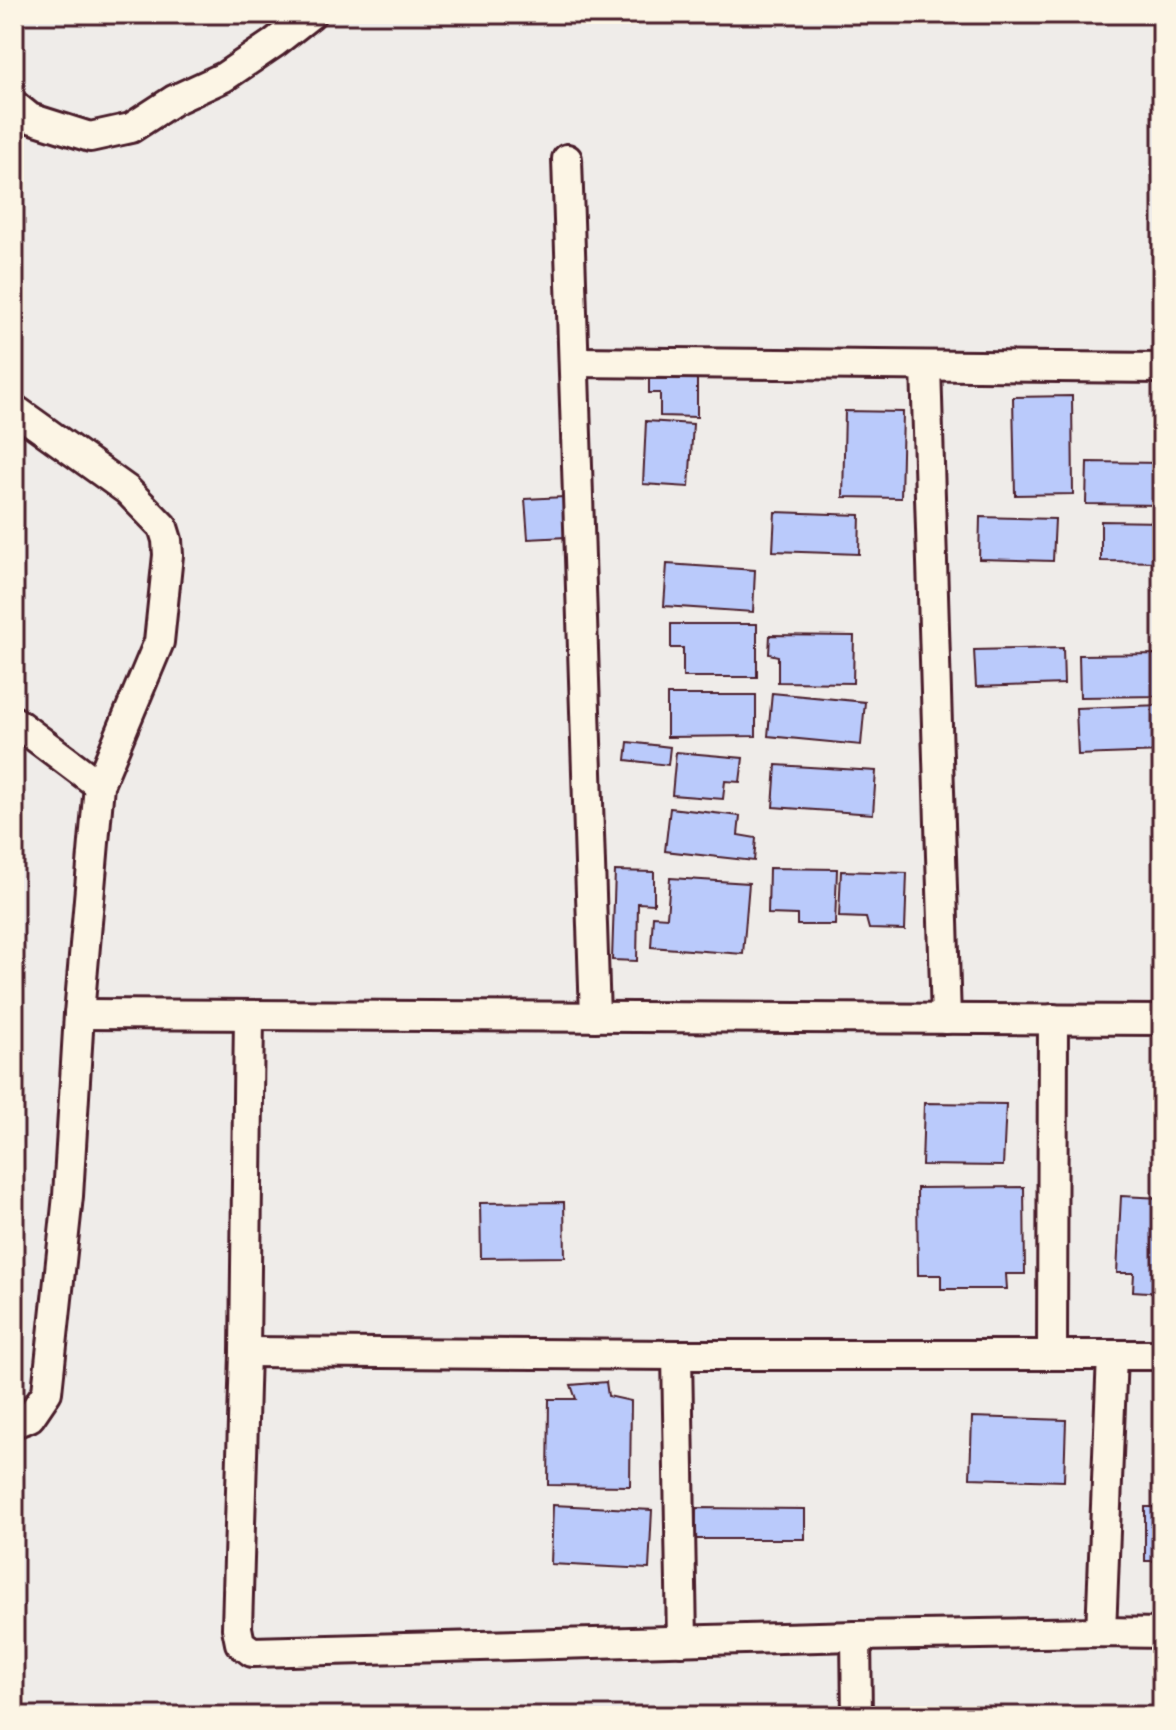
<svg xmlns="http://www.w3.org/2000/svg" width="1176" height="1730" font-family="Sriracha,sans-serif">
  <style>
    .building { fill: #bacafb; stroke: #4a1f2b; stroke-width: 2 }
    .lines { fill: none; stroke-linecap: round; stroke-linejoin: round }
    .minor-casing { stroke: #4a1f2b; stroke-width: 34 }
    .minor { stroke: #fcf5e5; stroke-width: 28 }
  </style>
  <rect width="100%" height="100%" fill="#efece9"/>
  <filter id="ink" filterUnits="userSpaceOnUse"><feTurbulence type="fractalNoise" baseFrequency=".0125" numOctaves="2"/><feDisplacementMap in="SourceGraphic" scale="16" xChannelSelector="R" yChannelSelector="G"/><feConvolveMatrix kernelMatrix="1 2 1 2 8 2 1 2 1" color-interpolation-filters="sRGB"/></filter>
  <g filter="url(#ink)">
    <!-- building -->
    <g class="building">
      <path d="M649,379H697V417L660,416V393H649Z"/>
      <path d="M1072,396L1073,494L1015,495L1013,397Z"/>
      <path d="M845,411L903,412L901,498L843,497Z"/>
      <path d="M646,421L693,424L689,487L643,484Z"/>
      <path d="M1087,462L1162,463V505L1086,504Z"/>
      <path d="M564,497L567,537L528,539L525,499Z"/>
      <path d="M775,512L860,515L859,554L773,551Z"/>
      <path d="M980,517L1055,519L1053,561L979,559Z"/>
      <path d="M1101,521L1162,522V562L1101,561Z"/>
      <path d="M667,564L755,570L753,612L664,606Z"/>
      <path d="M671,624H757V677H683V648H671Z"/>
      <path d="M770,635L854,636L853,683L778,682V656L769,654Z"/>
      <path d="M1063,648L1064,684L976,687L974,650Z"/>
      <path d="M1162,654V696L1080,697L1079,655Z"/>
      <path d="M772,693L865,702L861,745L768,736Z"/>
      <path d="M667,695H756V736L667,737Z"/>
      <path d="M1162,705V752L1078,755L1076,708Z"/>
      <path d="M628,742L670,747L668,765L626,760Z"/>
      <path d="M676,752L743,758L740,782L725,781L723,799L672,795Z"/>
      <path d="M776,765L876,771L873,814L773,807Z"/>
      <path d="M670,808L740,816L738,835L756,838L754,861L665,851Z"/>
      <path d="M769,868L837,869L835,925H797V915L768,914Z"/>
      <path d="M615,871L654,872V904L638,903L637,961L612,960Z"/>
      <path d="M841,871L907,873L905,930L869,929L866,918L839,917Z"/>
      <path d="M670,878L749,883L743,954L651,947L653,916L667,917Z"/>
      <path d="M924,1103L1006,1104L1003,1166L922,1165Z"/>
      <path d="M1024,1187L1025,1274H1006L1007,1289H941V1275H918L917,1188Z"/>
      <path d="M1121,1196L1162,1198V1293L1133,1291L1134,1273H1117Z"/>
      <path d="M564,1202L565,1257L481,1258L480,1203Z"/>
      <path d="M606,1382L608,1396L631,1401L630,1486L548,1485L549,1399H576L571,1385Z"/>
      <path d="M972,1417L1066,1420L1064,1481L970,1478Z"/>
      <path d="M553,1505L652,1510L649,1569L551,1564Z"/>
      <rect x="1145" y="1507" width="17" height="54"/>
      <path d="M696,1508L805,1509V1539H696Z"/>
      <rect x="1153" y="1689" width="9" height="27"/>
    </g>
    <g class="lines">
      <!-- minor casing -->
      <g class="minor-casing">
        <g id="minor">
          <path d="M14,105L30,118L90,137L131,128L174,100L224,77L274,43L311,14"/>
          <path d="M567,159L595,1017"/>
          <path d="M574,362L1162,368"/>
          <path d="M926,366L946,1019"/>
          <path d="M14,409L127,490L163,527L167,540L168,555L159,642L99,785L79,1014L68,1196L47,1392L30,1417L14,1423"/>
          <path d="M14,721L99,785"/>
          <path d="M79,1014L1162,1020"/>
          <path d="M249,1015L245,1352L237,1628L240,1643L252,1652L856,1636L1101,1632L1162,1633"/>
          <path d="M245,1352L677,1355H1162"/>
          <path d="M677,1355L682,1641"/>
          <path d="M1052,1355L1053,1019"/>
          <path d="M1101,1632L1112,1355"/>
          <path d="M856,1636L857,1716"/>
        </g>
      </g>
      <!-- minor -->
      <use href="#minor" class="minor"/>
    </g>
  </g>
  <!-- margin -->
  <rect width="1176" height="1730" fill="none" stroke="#fcf5e5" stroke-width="48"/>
  <rect x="24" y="24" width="1128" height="1682" fill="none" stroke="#4a1f2b" stroke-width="3" filter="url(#ink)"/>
</svg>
